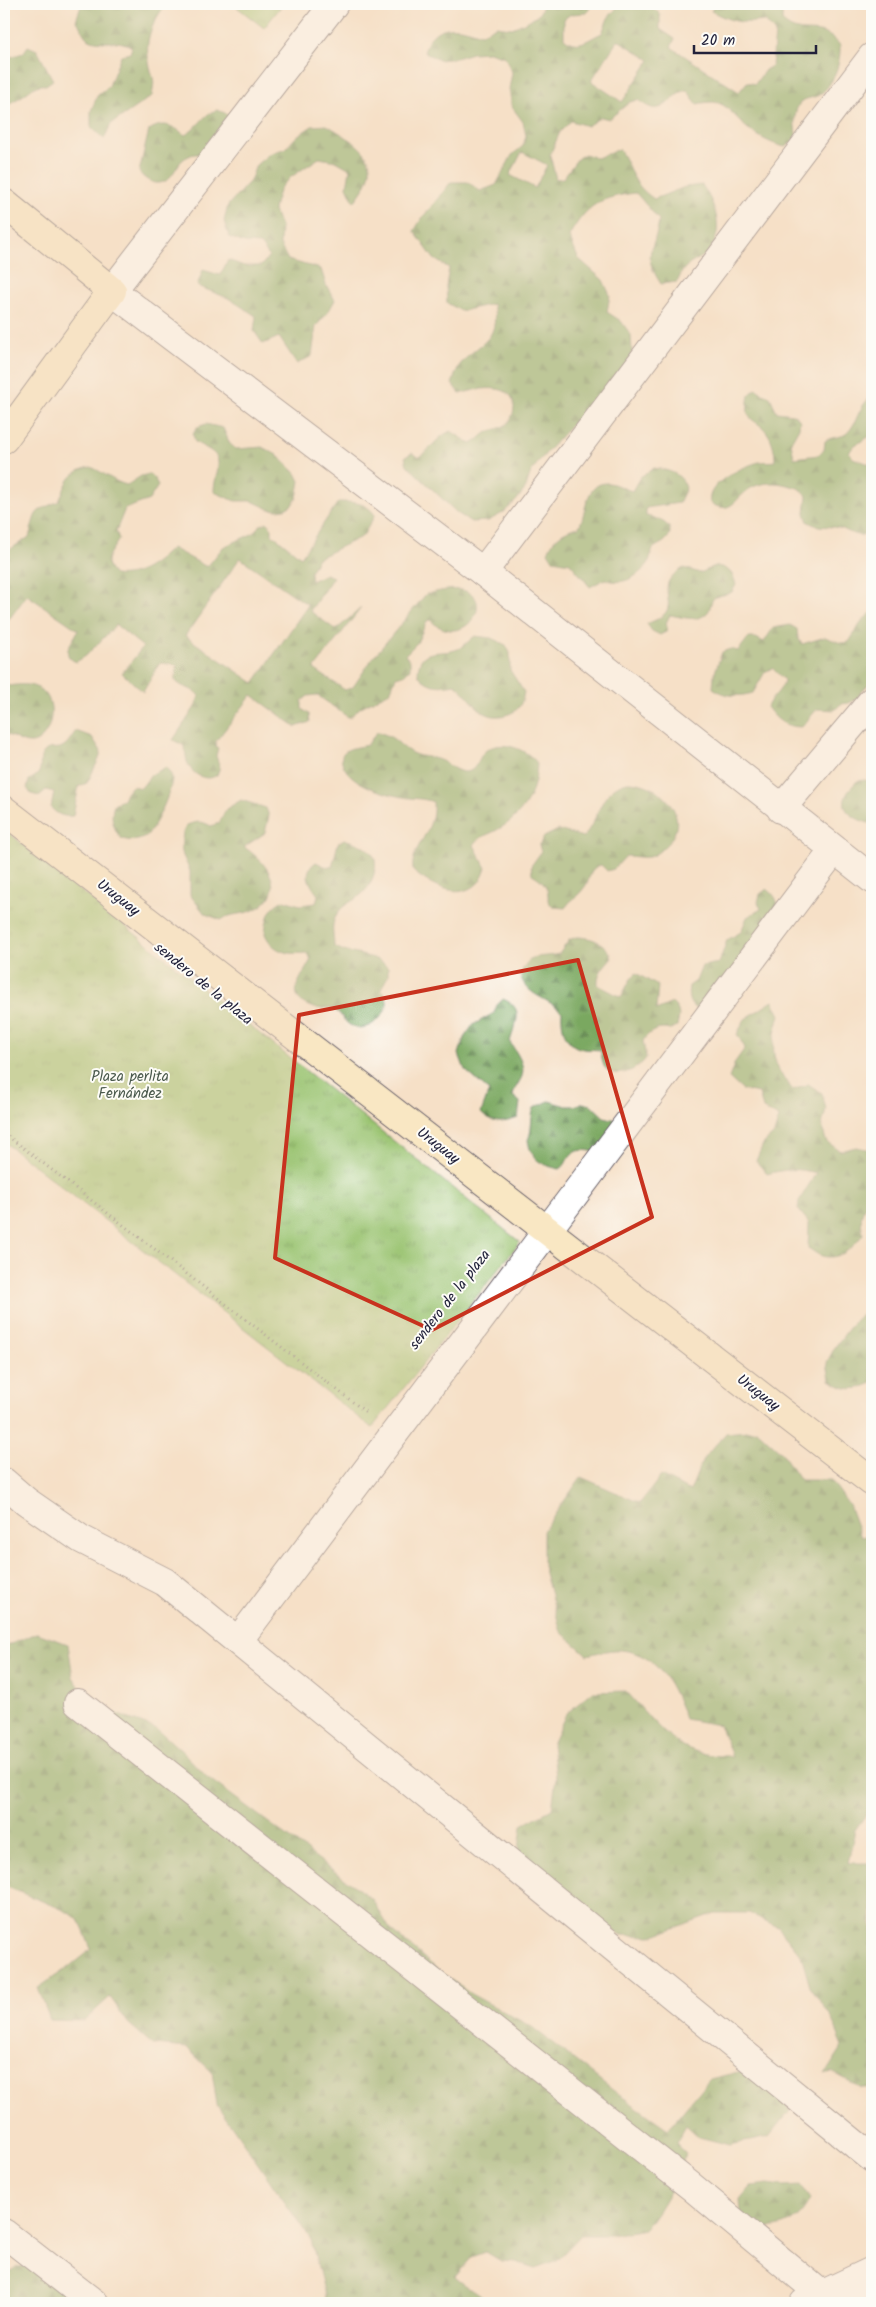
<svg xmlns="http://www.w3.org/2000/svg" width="876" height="2307" font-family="Kalam,sans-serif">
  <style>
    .forest { fill: url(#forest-firs); stroke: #4e654e; fill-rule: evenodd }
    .park { fill: url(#park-tufts); stroke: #5d7254 }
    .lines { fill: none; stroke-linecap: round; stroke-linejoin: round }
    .street-casing { stroke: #6c646c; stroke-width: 30 }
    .secondary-casing { stroke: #6c646c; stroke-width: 30 }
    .path { stroke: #6c646c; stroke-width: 3; stroke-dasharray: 1 4; stroke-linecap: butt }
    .street { stroke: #fff; stroke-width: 28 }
    .secondary { stroke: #f9e7c3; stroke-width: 28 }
    .marked { fill: none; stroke: #c8321e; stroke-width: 4; stroke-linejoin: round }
    .labels { text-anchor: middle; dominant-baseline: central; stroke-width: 4; stroke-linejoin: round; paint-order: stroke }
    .street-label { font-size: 15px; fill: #22223b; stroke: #fdfcf7 }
    .park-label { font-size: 15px; fill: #4b5a4d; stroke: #fdfcf7 }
  </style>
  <defs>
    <pattern id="forest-firs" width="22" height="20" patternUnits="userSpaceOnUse" patternTransform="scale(1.25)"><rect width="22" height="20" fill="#7aa861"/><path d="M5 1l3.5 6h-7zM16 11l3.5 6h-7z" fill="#648851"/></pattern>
    <pattern id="park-tufts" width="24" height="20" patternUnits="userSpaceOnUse" patternTransform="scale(1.25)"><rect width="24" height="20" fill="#98c26e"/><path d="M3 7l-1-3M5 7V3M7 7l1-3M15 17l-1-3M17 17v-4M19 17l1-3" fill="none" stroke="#83a660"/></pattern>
  </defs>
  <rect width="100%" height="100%" fill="#fdfcf7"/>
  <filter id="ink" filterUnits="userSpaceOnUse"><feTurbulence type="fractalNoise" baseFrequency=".02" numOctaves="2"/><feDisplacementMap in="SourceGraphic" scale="10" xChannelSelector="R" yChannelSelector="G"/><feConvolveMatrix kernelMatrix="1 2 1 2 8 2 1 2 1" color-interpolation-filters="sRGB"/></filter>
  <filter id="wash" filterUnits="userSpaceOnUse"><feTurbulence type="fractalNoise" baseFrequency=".0096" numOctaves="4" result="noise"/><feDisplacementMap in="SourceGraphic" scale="20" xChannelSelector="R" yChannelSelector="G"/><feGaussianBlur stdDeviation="1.12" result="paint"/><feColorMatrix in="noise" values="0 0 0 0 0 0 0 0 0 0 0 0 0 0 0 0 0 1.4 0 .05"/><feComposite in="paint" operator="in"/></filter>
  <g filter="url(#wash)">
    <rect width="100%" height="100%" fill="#f6e0c7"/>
    <!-- forest -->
    <g class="forest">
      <path d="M80,4H166C153,22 144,39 149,62C152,80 156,75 152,96L111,124L104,139L91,127V111L97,96L109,86L121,55L130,53L132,47C119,37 99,47 86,37C82,33 80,24 76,20L81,6Z"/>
      <path d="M544,4H592L587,13L571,14L564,19V38C578,50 588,39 602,33L608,18L620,4H653L651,6L660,14V29L675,39L671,47L739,92L747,82L755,84L765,70L772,66L775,33L765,21C741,24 732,22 711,11L715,4H783L782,21C801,41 819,20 840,45C841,62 834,85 819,95C814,98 805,98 801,102C793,110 794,128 797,137L792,143L785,147C771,144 759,137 747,128C736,119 728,103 713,102C708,102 702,103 697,104L687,90C674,93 665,112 652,108C648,107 642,103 638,100L630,102L609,119L601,117L587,126L571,121L560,132L550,155L556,179L563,178L578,158L585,154L597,158L619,149C634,172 630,182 654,199L685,187L702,185C714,202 724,227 712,247C706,258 692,260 684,269C681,272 680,278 677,282L661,284C640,252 655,252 659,220L636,193C601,197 587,204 569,236L578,258L603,280L610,295L607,312L621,321L631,335L632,351L629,368L590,418L573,423L540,460L531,472L526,488L516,501L503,513L488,521L471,522L457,513L407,465L405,457L412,453L419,457C431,450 437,436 451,431L471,444C478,441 480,437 486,433C493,429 502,429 508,423C512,418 514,412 514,405C512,381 474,389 460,394L452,384C454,378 456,371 459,366C478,341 501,343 493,304L461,311L447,303L446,286L449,268L434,259L414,231L422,218L451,182H468L480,191L496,185L512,155L523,146L526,136L523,122L512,107L509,89L512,73L505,57L489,52L472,53L456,58L439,60L424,52C426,47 428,40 431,37C444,22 466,28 481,34L496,26L512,28L528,21L539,14ZM618,40L650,60L622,102L591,81ZM522,152L547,165L535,188L510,175Z"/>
      <path d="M28,46L37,50L53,80L46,85C35,84 34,88 25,94C16,101 11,100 4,111V59L23,53Z"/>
      <path d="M217,110L225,113L231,118L212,156C204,155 196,152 189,156C179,160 177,169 171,176C161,189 146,182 139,172L149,130C163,121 172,125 185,135C199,128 202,114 217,110Z"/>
      <path d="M327,125C363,147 388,161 354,202L347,187L350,169L336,161L319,158L291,177L280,188L275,204L274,211L281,227L280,245L288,260L321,269L326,285L335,300L327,314L316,326L312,356L297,364L279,337L263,344L254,331L256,316L228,298L197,286L203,270L220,275L228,260L244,266H261L269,256L260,244L244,243L229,237L224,221L228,205L250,181L256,165L269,154L286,148L297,136L312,126Z"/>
      <path d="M756,389L770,397L777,412L793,414L800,420L799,428L791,442L794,458L818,455L824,450L825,441C832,436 842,438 847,433C858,423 857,407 872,396V435L855,445L849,452L853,458L872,465V530C867,533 863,536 857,535C851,534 845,529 839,528C825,525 822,529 808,522L805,513L807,496C801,488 796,487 787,485C776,482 764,482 753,487C736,495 733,517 710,503C705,483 744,466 759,462C764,461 770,462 775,461C775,452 773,442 768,434C755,415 743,426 749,395Z"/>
      <path d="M206,424L223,428L230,444L236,449L262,447L277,455L296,473L300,481L297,498L292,505L285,509L277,510L269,509L252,501H235L214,492C213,481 222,465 216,456C212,450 201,446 195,442L193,434L197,427Z"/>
      <path d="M91,467C103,472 114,482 127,485L141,476L149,474L155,479L158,486L149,500L125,509L116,531L119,539C112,553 99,560 114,575C138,578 156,563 172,548L207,567L223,547L254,533L259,526L267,522L272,528V534L301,557L338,502C354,502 366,502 375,515L363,536L318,558L310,572L311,581L326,574L333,577L310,611L336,630L361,608L314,669L345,690L353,687L372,659L426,594C437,592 449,588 461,590C499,596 464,653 430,620L427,621L417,643L405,655L410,661V669L404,675L396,677L390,692L361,707L349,718L317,695L308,696L302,701V709L309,714L310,722L296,727L252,695L216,741L215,746L218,748L216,756L220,767L217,775C208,782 194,776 189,766C185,760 187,752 183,745L173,740L195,707L199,696C193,687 181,689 175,680L177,665L160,663L143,692L122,673L143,647L116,625L86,656L76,662C58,654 74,641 78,630L27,595L10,618L4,623V605L8,603L4,594V544L9,550L29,537C37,509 32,513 59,501C67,483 69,471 91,467ZM240,558L308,605L254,683L185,636Z"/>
      <path d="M654,468C668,470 682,473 686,488L679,503L646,508V516C658,518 680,526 665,541C662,544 655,546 653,549C650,554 651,559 648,564C636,578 623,586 605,579L590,587L570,563L553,560L548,552C553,537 564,530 579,527C587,511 585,481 609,483C617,484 624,489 632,491L640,477Z"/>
      <path d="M715,566C728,567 733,572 736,585L732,592C727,595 718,595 714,598C710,602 711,608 708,612C699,623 682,617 670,615L666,623L668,631L660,635L652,631L647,624C652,621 657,620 661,617C681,603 650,585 684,568L700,573Z"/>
      <path d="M872,612V681L861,692L857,699L849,703L841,704L835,710L817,709L802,727C785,727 777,721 767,707C771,696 782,692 784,680L772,668L765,672L753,693C739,697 725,697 713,688L714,675L722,652L730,649L738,651L748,638H756L764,642L773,628L790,625L797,629L798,638L802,644L825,637L841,643L849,642L862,621Z"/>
      <path d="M475,636L491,638L506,645L510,653V670L524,692C522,703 520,710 509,714C480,724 474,698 455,684C439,687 429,687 418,675C418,646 437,655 455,650C463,648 468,641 475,636Z"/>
      <path d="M4,681L10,686C70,674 54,746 29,743C22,743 14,737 7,735L4,737Z"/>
      <path d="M76,731L92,737L101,751L99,759L87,783L79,786L73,816C63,817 58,815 51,808L54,792L46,790L39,796L31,794L27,788L29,780C49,771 34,761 45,751C50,747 54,749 60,748C68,745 71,737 76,731Z"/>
      <path d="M377,732C398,737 396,744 412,753C422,758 432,756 442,761C449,765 457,772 466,772C476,771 478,760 483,753C498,737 527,749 537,763C536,795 522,818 493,832C485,836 479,837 474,845L486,868C476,906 433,889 413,871C410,845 436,833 433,802C423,798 413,799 403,797C384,794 351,784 343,765C336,747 357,748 367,745Z"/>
      <path d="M166,767C168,770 171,774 172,777C173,789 154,831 145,837C137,842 130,841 122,839C113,830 109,815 115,803L123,800L126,793L132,786L141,788L151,775Z"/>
      <path d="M865,780L872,782V824C845,817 834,804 857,781Z"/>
      <path d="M627,782C659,781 696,817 665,846C661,850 656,855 649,857C641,858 634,856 626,856L614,869L607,871L601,865C587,869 592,878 584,888C579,896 570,900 565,908L553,907L548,901C549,887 544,881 532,874L531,866L541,852L539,845L544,837L558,830L583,837C600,819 599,789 627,782Z"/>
      <path d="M241,800L266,808L269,816L265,833L244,847C267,862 290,892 254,910C243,915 231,913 221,920L205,914L190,895V871L183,856L181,848L183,832L187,825C197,821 202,821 211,826L219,823L226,809Z"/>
      <path d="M344,839C363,845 381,851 374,874C372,881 368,889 362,894C352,903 343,903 336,916C330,927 334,935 334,946C351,957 373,952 388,967V976L381,989C387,996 389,1002 385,1010C379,1023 363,1033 350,1025C343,1021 341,1012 333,1009C327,1006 320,1010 314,1008C281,998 303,977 311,959L306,953C288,955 273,952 265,934C266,919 269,906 284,900L300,905L316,903L318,895C309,883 302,872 316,862L324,866L332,867L338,843Z"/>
      <path d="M767,889C775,895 778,900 778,910L701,1012C689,1006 687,999 689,986L696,981L702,966L719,963L727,940L741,932L747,917L761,909L758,902L760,894Z"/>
      <path d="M576,937C592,937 605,942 612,957C604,967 597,972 598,985L621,997L630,980L636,973L658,986L656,1010L672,1003C680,1010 680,1015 677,1026L670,1030C659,1027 649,1031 643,1041L646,1058C640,1069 614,1082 604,1066C602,1062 602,1054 600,1050C595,1049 589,1050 584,1049C565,1047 561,1027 562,1012C548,997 527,997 520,975C530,951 538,959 559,954L569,940Z"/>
      <path d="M503,999C527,1009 514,1025 510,1042C517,1054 529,1068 519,1082C516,1088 514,1089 513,1096L520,1102L518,1118C503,1123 493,1125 481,1113L489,1091L465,1070L459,1054L464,1038L473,1025L494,1013L497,1005Z"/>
      <path d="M773,1001L780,1015C770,1047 770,1064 793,1090L808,1084L822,1093L826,1109L822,1125L826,1141L840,1151L856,1147L872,1150V1198C860,1209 860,1219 863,1234C854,1247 840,1261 822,1256C817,1255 812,1250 808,1248L809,1223L798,1209L799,1201L816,1173C798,1168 785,1169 767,1174L756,1161L763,1144L774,1134L779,1117L763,1109L759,1093L742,1090L729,1078L735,1062L745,1048L737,1034L745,1019Z"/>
      <path d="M549,1101L566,1106H574L583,1103L591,1105L604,1117L621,1121L601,1153C591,1151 577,1147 570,1156C565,1162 567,1164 560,1169C541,1165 531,1160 528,1140C533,1129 530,1119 534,1108Z"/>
      <path d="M872,1305V1383C853,1391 847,1391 830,1380L827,1362L835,1347L855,1320Z"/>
      <path d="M757,1430L782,1453L800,1480H831L849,1505L861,1537L872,1535V1806L855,1830L848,1863H872V2088H862L832,2072L825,2074L843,2046L830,2015L810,1987L801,1955L778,1927L749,1913H715L652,1936L619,1935L518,1858L522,1825L552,1809L556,1777L552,1744L566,1714L592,1692L626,1691C659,1727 677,1758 732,1756L719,1725L685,1719C673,1688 660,1654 621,1650C611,1649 597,1653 587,1655L561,1632L543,1566V1531L581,1477L640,1503L661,1476L690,1491L703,1459L726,1433Z"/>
      <path d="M37,1633L68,1644L73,1677L92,1705L157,1729L183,1752L207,1777L372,1899L390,1929L443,1974L471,1994L532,2027L614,2091L668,2129L710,2079L742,2071L773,2082L790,2111L769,2137L730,2145L699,2137L686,2125L676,2143L686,2153C675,2184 665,2203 645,2229L612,2235H581L557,2260L535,2268L516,2262L501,2261L486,2252L472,2257L455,2277C466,2287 479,2292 489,2303H325L324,2291L311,2240L217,2105L212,2072L187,2048L153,2045L128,2023L110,1997L84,2021L50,2020L38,1988L66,1969L91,1949C87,1940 84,1929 78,1920C71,1909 19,1894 4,1885V1657L6,1646Z"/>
      <path d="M768,2184L784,2186L800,2185L810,2199C796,2226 783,2227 755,2229L741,2216L740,2199L751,2186Z"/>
      <path d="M31,2264L61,2276L63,2303H4V2275L15,2268Z"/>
    </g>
    <!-- park -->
    <g class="park">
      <path d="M233,4H283L264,28Z"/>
      <path d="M4,829L520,1242L372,1428L4,1142Z"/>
    </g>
  </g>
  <g filter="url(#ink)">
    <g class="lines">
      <!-- street casing -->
      <g class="street-casing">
        <g id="street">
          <path d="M334,4L112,291L483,572L872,879"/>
          <path d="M483,572L872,57"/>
          <path d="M781,809L872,701"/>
          <path d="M4,1482L26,1501L81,1539L165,1582L872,2158"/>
          <path d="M238,1641L834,850"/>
          <path d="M78,1703L692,2187L821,2294"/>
          <path d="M4,2233L94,2303"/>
          <path d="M842,2286L864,2303"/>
          <path d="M804,2303L872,2271"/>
        </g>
      </g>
      <!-- secondary casing -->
      <g class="secondary-casing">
        <g id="secondary">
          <path d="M4,203L112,291L4,439"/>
          <path d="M4,810L872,1482"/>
        </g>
      </g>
      <!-- path -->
      <path class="path" d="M4,1133L367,1413"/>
      <!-- street -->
      <use href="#street" class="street"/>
      <!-- secondary -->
      <use href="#secondary" class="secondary"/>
    </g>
  </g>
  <!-- marked area -->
  <path d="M0 0H876V2307H0ZM578,960L652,1217L432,1330L275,1258L299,1015Z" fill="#f6e0c7" fill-opacity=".55" fill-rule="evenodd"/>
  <path class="marked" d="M578,960L652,1217L432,1330L275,1258L299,1015Z"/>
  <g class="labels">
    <!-- street labels -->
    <g class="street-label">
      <text transform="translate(118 898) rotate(38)">Uruguay</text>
      <text transform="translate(203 984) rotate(39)">sendero de la plaza</text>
      <text transform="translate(438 1146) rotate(38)">Uruguay</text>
      <text transform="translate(450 1300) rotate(-52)">sendero de la plaza</text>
      <text transform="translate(758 1393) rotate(38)">Uruguay</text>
    </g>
    <!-- park labels -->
    <g class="park-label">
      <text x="130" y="1077">Plaza perlita<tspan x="130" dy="17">Fernández</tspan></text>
    </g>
  </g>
  <!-- margin -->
  <rect width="876" height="2307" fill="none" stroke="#fdfcf7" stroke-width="20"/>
  <!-- scale -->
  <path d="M694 45v8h122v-8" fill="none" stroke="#22223b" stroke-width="2.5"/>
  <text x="701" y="45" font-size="15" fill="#22223b" stroke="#fdfcf7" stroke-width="4" paint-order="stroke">20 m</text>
</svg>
